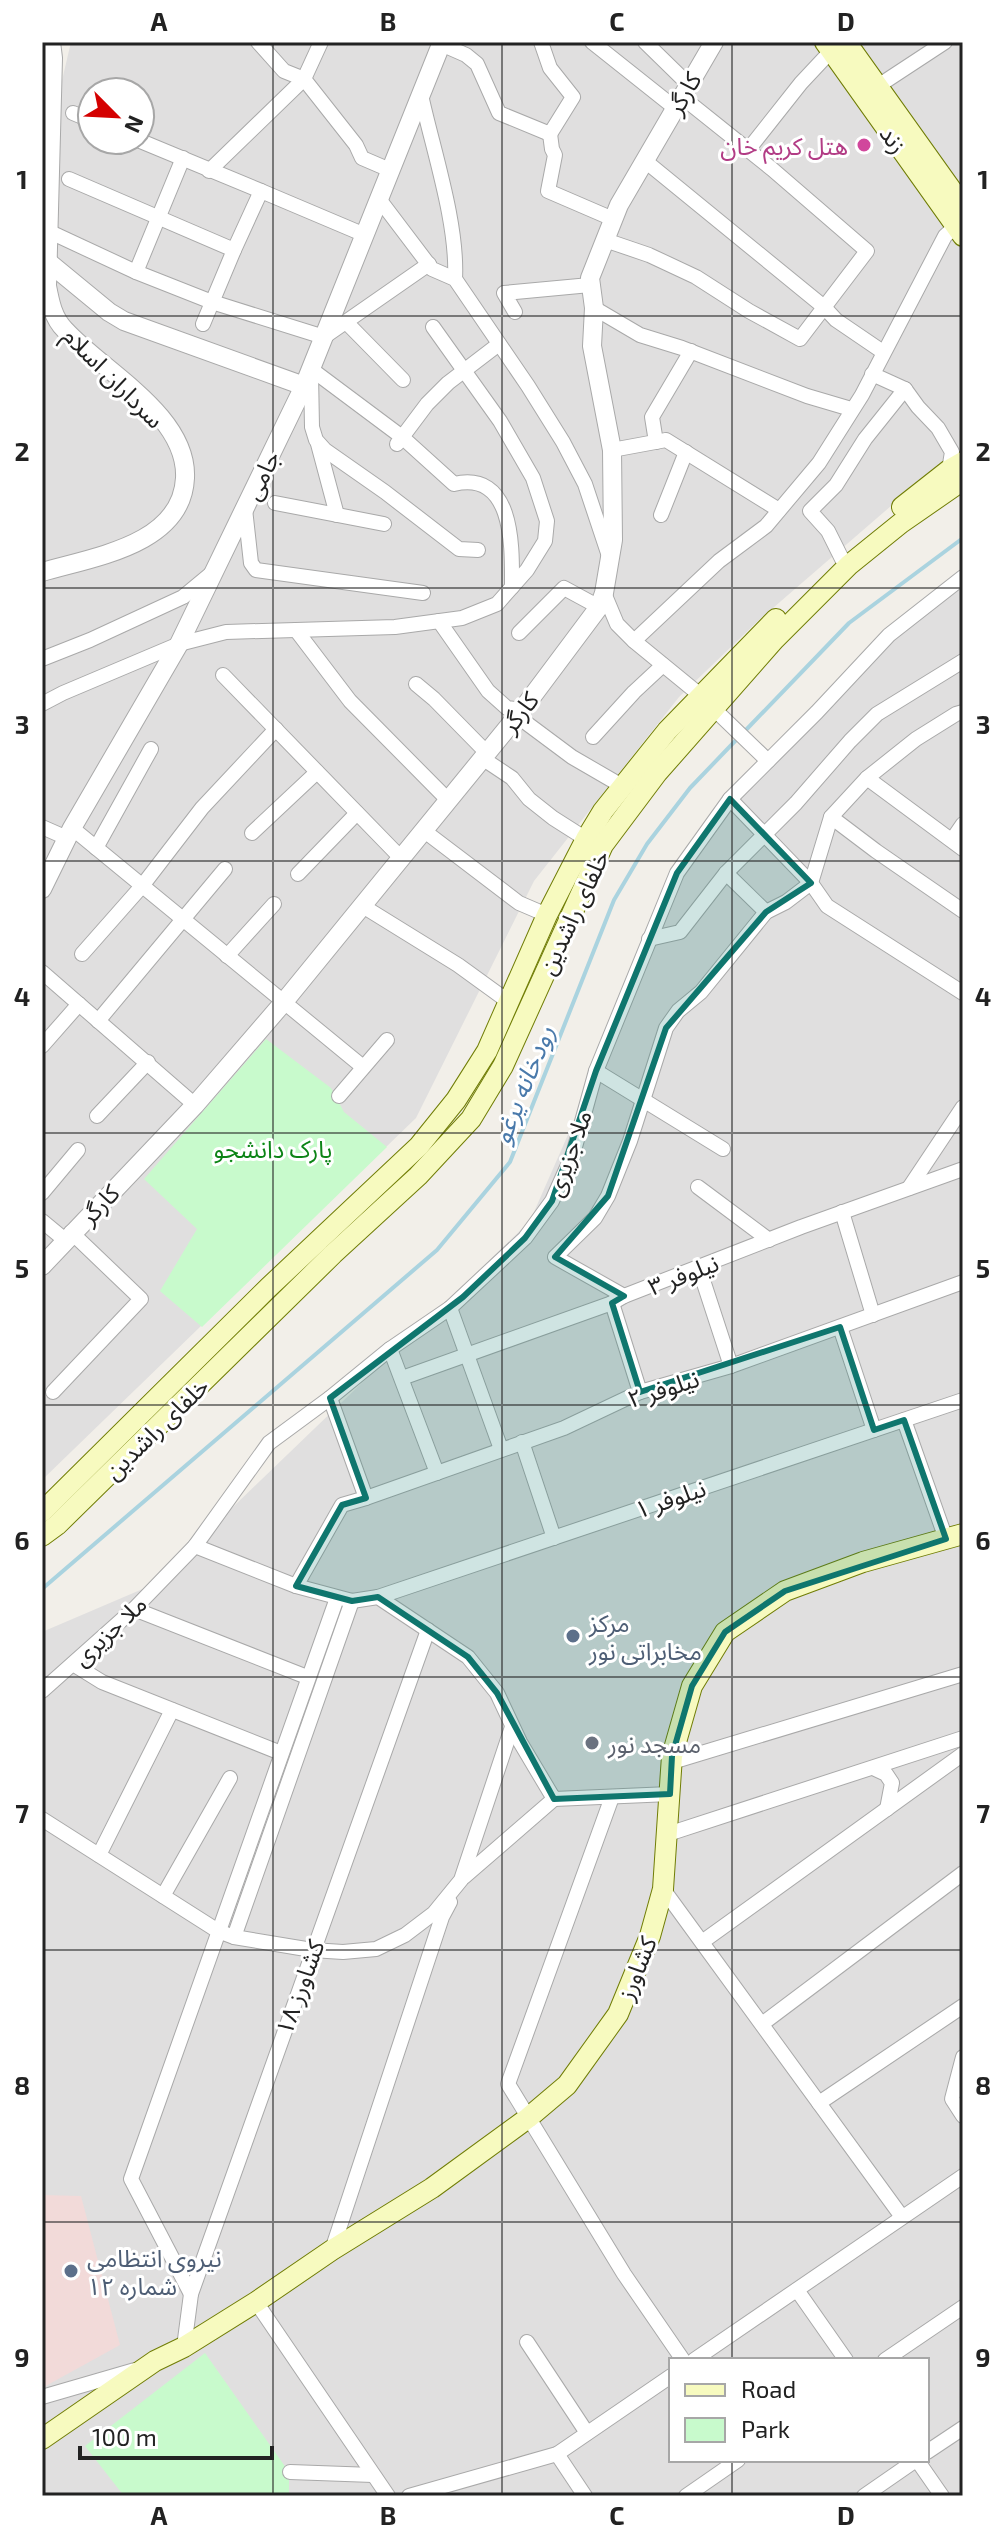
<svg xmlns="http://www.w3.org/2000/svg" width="1005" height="2538" font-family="'Exo 2','Noto Sans Arabic',sans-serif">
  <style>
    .residential { fill: #e0dfdf; fill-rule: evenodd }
    .commercial { fill: #f2dad9 }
    .park { fill: #c8facc }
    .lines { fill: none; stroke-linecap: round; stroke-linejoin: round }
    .stream { stroke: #aad3df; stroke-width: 4 }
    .minor-casing { stroke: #a9a9a9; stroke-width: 16 }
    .tertiary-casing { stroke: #a9a9a9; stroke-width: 20 }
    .secondary-casing { stroke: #707d05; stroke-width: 22 }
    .minor { stroke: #fff; stroke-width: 14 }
    .tertiary { stroke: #fff; stroke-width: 18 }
    .secondary { stroke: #f7fabf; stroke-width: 20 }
    .marked { fill: #0f766e; fill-opacity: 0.2; stroke: #0f766e; stroke-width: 6; stroke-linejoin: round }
    .grid { fill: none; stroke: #222; stroke-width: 2; stroke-opacity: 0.55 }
    .hotel-dot { fill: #d1479c; stroke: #fff; stroke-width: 3 }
    .service-dot { fill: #5c6f8a; stroke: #fff; stroke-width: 3 }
    .worship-dot { fill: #6b7280; stroke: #fff; stroke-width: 3 }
    .labels { text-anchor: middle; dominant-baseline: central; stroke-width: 6; stroke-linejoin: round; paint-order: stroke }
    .street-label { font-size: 24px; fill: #222; stroke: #fff }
    .hotel-label { font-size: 24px; fill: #b23c85; stroke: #fff; text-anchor: end }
    .park-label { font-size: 24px; fill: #0c8416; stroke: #fff }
    .service-label { font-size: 24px; fill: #4e5e75; stroke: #fff; text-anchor: start }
    .worship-label { font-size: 24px; fill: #5b616d; stroke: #fff; text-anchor: start }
    .water-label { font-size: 26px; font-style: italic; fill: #4a7aab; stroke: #fff }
    .neatline { fill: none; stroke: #222; stroke-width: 3 }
    .grid-label { font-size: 26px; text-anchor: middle; font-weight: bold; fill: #222 }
  </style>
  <rect width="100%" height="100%" fill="#f2efe9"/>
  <!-- residential -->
  <g class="residential">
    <path d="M71,42H963V461L921,480L759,620L679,697L534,881L416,1118L42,1480V166ZM92,92H140V140H92Z"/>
    <path d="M963,576V2496H42V1632L152,1585L530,1221L596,1071L686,853L900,623ZM671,2360H927V2460H671Z"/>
  </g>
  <!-- commercial -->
  <path class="commercial" d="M42,2195L81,2196L120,2345L42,2388Z"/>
  <!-- park -->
  <g class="park">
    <path d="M266,1039L331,1088L344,1112L387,1147L202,1327L160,1291L197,1229L144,1179Z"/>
    <path d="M205,2353L289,2472V2496H124L85,2446Z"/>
  </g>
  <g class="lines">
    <!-- stream -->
    <g class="stream">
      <path d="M744,732L849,623L963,538"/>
      <path d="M42,1589L437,1250L510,1162L614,900L647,844L690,788L738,738"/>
    </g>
    <!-- minor casing -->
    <g class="minor-casing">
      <g id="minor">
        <path d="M258,42L284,71L304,79L356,145L362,158L390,170"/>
        <path d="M592,42L675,108"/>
        <path d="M645,42L689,85"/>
        <path d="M441,44L466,55L477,64L499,113L550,134L573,97L550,68L541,42"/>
        <path d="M878,86L945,42"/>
        <path d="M421,95C433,150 458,224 455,279"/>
        <path d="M73,113L92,121"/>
        <path d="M550,134L552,149L555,155L548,191L613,219"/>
        <path d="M138,140L261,191"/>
        <path d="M748,150L801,83L831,51"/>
        <path d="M644,160L824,307L836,320L883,352"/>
        <path d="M209,171L304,79L321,42"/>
        <path d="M69,179L234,250L261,191L365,235"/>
        <path d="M379,199L432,269L455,279L528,386L563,442L585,484L609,556"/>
        <path d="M48,231L136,272L183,158"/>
        <path d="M605,240L649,255L696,277L749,311L800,339L867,251L772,169L682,97"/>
        <path d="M136,272L212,302L324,337L429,264"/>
        <path d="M594,308L640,335L682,348L807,396L851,409"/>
        <path d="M515,312L504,293L590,285"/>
        <path d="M346,322L403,380"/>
        <path d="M203,324L234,250"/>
        <path d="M311,369L402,437L454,484C515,470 512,549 512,587"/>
        <path d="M311,374L312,427L316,440L325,450L385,492L459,549L478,550"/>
        <path d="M872,374L905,389L918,407L938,428L952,452L949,470"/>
        <path d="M656,442L652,417L691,351"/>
        <path d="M318,444L337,515"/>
        <path d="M397,444L427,404L448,383L499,344"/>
        <path d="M612,450L666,440L779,510"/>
        <path d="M275,503L384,524"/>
        <path d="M245,509L251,563L256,570L423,593"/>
        <path d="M661,515L686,452"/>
        <path d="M842,559L828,531L810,511L836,485L865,439L905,389"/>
        <path d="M604,593L617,624L634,641L700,695"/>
        <path d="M439,621L488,691L507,708L522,710"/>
        <path d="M296,630L350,701L448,800"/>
        <path d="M519,633L564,588L599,607"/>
        <path d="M634,641L719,561L766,526L819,463L862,395L945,236L956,226"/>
        <path d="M42,659L90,640L183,597L212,573"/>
        <path d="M223,675L401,858"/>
        <path d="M416,684L434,699L487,753"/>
        <path d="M42,704L63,693L179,644L226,632L395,627L462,618L497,604L527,570L545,541L547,521L533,478L500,421L433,327"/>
        <path d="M713,708L768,761"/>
        <path d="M517,716L572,757L622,786"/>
        <path d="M593,737L634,692L663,665"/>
        <path d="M482,758L512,778L529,799L553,818L586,839"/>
        <path d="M867,778L963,849"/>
        <path d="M730,799L811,883L827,906L963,993"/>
        <path d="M831,817L876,851L963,911"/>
        <path d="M42,827L67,838"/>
        <path d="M72,828L363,1067"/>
        <path d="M423,830L519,903L547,915"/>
        <path d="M252,833L317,772"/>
        <path d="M952,840L963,824"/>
        <path d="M96,848L151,749"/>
        <path d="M726,873L766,912"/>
        <path d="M298,874L357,813"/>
        <path d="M361,905L458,965L509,1002"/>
        <path d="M649,939L680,932L726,873L796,803L850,741L877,714L963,661"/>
        <path d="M82,954L142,886L202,808L276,729"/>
        <path d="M227,956L274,904"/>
        <path d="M42,972L195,1105"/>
        <path d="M98,1021L225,869"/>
        <path d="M42,1046L79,1004"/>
        <path d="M596,1071L723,1149"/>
        <path d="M339,1096L387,1040"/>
        <path d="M97,1116L148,1062"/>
        <path d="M698,1187L769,1240"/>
        <path d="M909,1188L963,1107"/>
        <path d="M42,1193L78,1150"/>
        <path d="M842,1212L873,1315"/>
        <path d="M42,1221L65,1240"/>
        <path d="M699,1268L731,1366"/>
        <path d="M624,1296L555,1257L595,1218L608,1196L630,1141L666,1028L678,1011L701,992L766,912L786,902L811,883L831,817L867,778L916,739L956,714L963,712"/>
        <path d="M612,1303L640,1392"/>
        <path d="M450,1308L501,1449"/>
        <path d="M840,1327L874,1430"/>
        <path d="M390,1349L437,1473"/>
        <path d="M402,1378L612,1303L624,1296L801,1227L963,1169"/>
        <path d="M53,1392L141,1299L71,1232"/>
        <path d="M904,1420L946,1539"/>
        <path d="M522,1442L554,1538"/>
        <path d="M366,1498L564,1428L640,1392L731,1366L963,1282"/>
        <path d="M195,1546L296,1586L352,1601L378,1597L468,1657L497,1693L520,1742L554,1799L670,1794"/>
        <path d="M296,1586L342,1505L366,1498L330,1398"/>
        <path d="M378,1597L963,1400"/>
        <path d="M134,1609L307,1677"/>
        <path d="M73,1664L102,1682L281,1753"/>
        <path d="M42,1691L134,1609L195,1546L269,1443L330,1398L390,1349L450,1308L525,1238L552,1201L573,1154L596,1071L677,873L730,799L817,712L889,635L963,577"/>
        <path d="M672,1762L963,1674"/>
        <path d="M873,1768L886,1774L892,1783L887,1809"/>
        <path d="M612,1797L508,2084L624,2274L683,2360"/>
        <path d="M42,1819L218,1931L234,1937L312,1950L343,1952L376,1949L405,1935L434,1913L461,1880L512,1727"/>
        <path d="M668,1834L963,1738"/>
        <path d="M99,1855L172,1710"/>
        <path d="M464,1877L554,1799"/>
        <path d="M663,1889L902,2217"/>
        <path d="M163,1896L230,1778"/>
        <path d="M234,1937L352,1601"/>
        <path d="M702,1942L963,1754"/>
        <path d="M762,2024L963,1873"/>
        <path d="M963,2057L952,2099L963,2116"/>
        <path d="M819,2103L963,2006"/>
        <path d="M332,2250L442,1917L450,1902"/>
        <path d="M797,2290L846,2360"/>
        <path d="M191,2294L131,2179L337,1598"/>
        <path d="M256,2302L388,2496"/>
        <path d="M527,2342L587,2433"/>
        <path d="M184,2347L191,2294L428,1630"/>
        <path d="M694,2360L963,2176"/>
        <path d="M885,2360L963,2307"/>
        <path d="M42,2397L135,2370"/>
        <path d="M927,2452L963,2428"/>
        <path d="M557,2454L585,2496"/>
        <path d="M917,2460L942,2496"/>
        <path d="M290,2472L373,2475"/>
        <path d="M409,2496L557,2454L671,2376"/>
        <path d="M686,2496L738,2460"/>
        <path d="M864,2496L916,2460"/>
      </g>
    </g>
    <!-- tertiary casing -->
    <g class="tertiary-casing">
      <g id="tertiary">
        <path d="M47,261L109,312L124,321L304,386"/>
        <path d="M42,572C93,557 182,545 185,478C188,415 102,371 65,330C53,318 50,302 47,286L53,58L51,42"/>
        <path d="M42,889L72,828L179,644L304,386L442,42"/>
        <path d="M42,1266L195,1105L283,1003L522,710L599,607L604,593L613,540L612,450L592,346L594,308L590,278L619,205L714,42"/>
      </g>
    </g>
    <!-- secondary casing -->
    <g class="secondary-casing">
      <g id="secondary">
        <path d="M825,42L963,236"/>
        <path d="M846,42L963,206"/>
        <path d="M902,507L949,470L963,462"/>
        <path d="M42,1512L268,1288L419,1146L456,1100L487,1051L547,915L586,839L603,811L667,731L776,619"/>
        <path d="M42,1536L57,1525L333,1254L418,1176L471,1119L503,1066L603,845L657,773L774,640L849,565L901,523L963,480"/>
        <path d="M42,2439L155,2361L184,2347L256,2302L332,2250L432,2188L528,2118L567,2085L618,2014L650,1936L663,1889L672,1756L692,1686L725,1632L785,1591L863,1562L963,1534"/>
      </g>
    </g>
    <!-- minor -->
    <use href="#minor" class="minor"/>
    <!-- tertiary -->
    <use href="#tertiary" class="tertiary"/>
    <!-- secondary -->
    <use href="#secondary" class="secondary"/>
  </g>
  <!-- marked area -->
  <path class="marked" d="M730,799L811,883L766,912L666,1028L608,1196L555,1257L624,1296L612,1303L640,1392L840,1327L874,1430L904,1420L946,1539L785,1591L725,1632L692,1686L672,1756L670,1794L554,1799L497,1693L468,1657L378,1597L352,1601L296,1586L342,1505L366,1498L330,1398L463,1297L525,1238L552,1201L596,1071L677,873Z"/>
  <!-- grid -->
  <path class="grid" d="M273,42V2496M502,42V2496M732,42V2360M42,316H963M42,588H963M42,861H963M42,1133H963M42,1405H963M42,1677H963M42,1950H963M42,2222H963M732,2460V2496"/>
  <!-- markers -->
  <circle class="hotel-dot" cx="864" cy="145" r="8"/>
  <g class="service-dot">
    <circle cx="573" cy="1636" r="8"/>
    <circle cx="71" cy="2271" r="8"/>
  </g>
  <circle class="worship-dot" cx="592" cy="1743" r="8"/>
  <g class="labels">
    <!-- street labels -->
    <g class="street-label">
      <text transform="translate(683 93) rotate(-60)">کارگر</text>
      <text transform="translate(894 139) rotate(55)">زند</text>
      <text transform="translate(114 377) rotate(45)">سرداران اسلام</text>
      <text transform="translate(261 475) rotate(-64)">جامی</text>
      <text transform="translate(519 712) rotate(-52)">کارگر</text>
      <text transform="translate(573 912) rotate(-65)">خلفای راشدین</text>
      <text transform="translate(568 1153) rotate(-70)">ملا جزیری</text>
      <text transform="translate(99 1204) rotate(-46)">کارگر</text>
      <text transform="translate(683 1274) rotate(-21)">نیلوفر ۳</text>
      <text transform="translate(663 1388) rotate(-18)">نیلوفر ۲</text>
      <text transform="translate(156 1428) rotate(-44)">خلفای راشدین</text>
      <text transform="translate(670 1498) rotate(-19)">نیلوفر ۱</text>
      <text transform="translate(109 1630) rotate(-43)">ملا جزیری</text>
      <text transform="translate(636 1968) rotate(-68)">کشاورز</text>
      <text transform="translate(299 1987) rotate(-70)">کشاورز ۱۸</text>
    </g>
    <!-- hotel labels -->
    <g class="hotel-label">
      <text x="848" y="145">هتل کریم خان</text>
    </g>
    <!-- park labels -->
    <g class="park-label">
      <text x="273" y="1148">پارک دانشجو</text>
    </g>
    <!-- service labels -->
    <g class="service-label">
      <text x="589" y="1622">مرکز<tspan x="589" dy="28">مخابراتی نور</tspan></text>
      <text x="87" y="2257">نیروی انتظامی<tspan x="87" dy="28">شماره ۱۲</tspan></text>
    </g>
    <!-- worship labels -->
    <g class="worship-label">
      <text x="608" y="1743">مسجد نور</text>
    </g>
    <!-- water labels -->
    <g class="water-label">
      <text transform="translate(522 1084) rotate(-68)">رودخانه یرغو</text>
    </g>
  </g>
  <!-- border -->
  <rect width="1005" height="2538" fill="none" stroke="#ffffff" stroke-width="88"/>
  <!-- legend -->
  <rect x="669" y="2358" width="260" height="104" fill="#ffffff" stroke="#a7a7a7" stroke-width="2"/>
  <rect x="685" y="2384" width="40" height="12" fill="#f7fabf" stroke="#a7a7a7" stroke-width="2"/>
  <text x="741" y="2398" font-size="24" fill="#222222">Road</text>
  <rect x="685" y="2418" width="40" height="24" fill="#c8facc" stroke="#a7a7a7" stroke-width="2"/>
  <text x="741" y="2438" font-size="24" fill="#222222">Park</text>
  <!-- north arrow -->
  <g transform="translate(116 116) rotate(114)"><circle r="38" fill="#ffffff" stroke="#a7a7a7" stroke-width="2"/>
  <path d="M0-6L14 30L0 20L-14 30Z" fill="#d40000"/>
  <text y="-12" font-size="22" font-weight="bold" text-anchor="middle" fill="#222222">N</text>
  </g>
  <!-- scale -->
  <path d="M80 2446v12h192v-12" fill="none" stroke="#222222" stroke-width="4"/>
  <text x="92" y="2446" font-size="24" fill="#222222" stroke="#ffffff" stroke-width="6" paint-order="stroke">100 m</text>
  <rect x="44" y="44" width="917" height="2450" class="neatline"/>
  <g class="grid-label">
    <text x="159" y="31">A</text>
    <text x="388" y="31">B</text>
    <text x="617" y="31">C</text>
    <text x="846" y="31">D</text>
    <text x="22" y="189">1</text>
    <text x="983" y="189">1</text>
    <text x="22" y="461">2</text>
    <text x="983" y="461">2</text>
    <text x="22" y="734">3</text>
    <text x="983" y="734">3</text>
    <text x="22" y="1006">4</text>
    <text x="983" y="1006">4</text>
    <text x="22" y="1278">5</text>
    <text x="983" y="1278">5</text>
    <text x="22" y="1550">6</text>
    <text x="983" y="1550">6</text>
    <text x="22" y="1823">7</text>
    <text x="983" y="1823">7</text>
    <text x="22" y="2095">8</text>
    <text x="983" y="2095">8</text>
    <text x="22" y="2367">9</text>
    <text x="983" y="2367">9</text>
    <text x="159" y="2525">A</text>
    <text x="388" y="2525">B</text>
    <text x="617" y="2525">C</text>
    <text x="846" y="2525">D</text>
  </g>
</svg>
